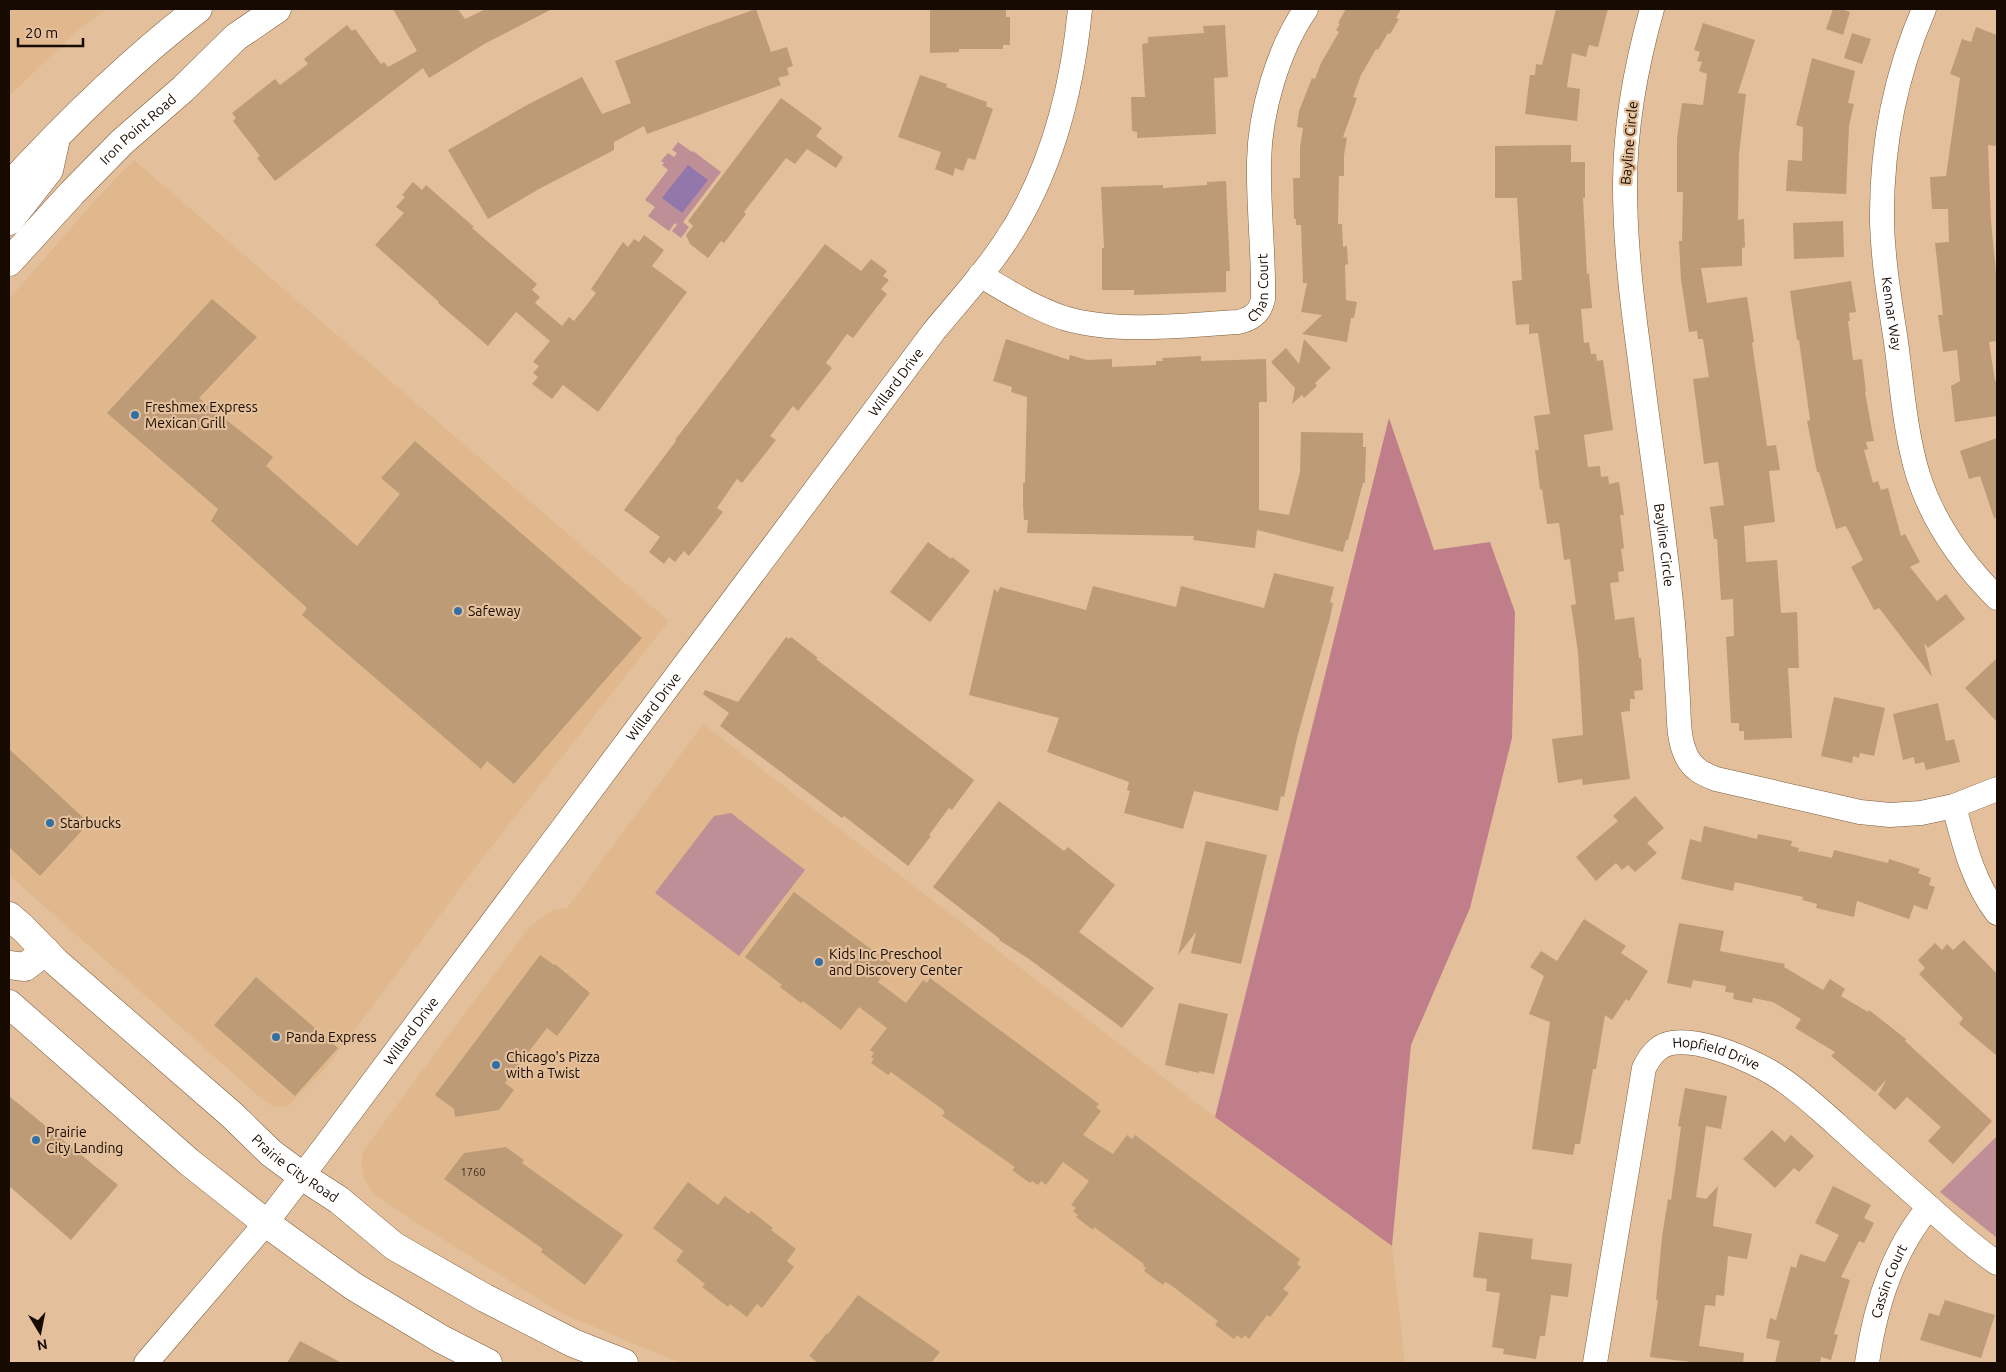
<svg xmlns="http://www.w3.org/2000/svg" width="2006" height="1372" font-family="Ubuntu,sans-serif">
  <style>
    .built { fill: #e1b88d }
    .green { fill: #bf8f97 }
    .forest { fill: #c07e8a }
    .water { fill: #9277ab }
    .building { fill: #bd9b77 }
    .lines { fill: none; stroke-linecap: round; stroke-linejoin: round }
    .minor-casing { stroke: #7b5c3a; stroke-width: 25 }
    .major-casing { stroke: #7b5c3a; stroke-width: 29 }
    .minor { stroke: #fff; stroke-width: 24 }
    .major { stroke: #fff; stroke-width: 28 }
    .poi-dot { fill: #3170a7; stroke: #e3c09b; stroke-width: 2 }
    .labels { text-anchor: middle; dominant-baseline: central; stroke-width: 4.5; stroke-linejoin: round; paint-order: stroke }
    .number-label { font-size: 11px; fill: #402e1e }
    .street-label { font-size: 14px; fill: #160a01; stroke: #e3c09b }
    .poi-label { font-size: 14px; fill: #160a01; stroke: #e3c09b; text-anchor: start }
  </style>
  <rect width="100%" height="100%" fill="#e3c09b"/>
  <!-- built -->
  <g class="built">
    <path d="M9,9H106L77,31L9,96Z"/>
    <path d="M134,160L669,621L481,860L328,1066L288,1106L274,1107L263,1100L9,875V299L97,198Z"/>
    <path d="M703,724L1215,1117L1392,1246L1405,1363H683L665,1357L561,1313L420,1225L375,1195L364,1179L362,1168V1157L365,1148L529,927L553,910L567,908Z"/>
  </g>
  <!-- green -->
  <g class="green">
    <path d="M678,142L692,152L693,151L721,172L683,222L689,227L681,238L672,231L677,225L675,223L669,231L648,216L655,207L645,200L668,170L662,165L664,163L661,161L668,153L674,157L677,153L672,150Z"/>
    <path d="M731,813L805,870L739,956L655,893L714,816Z"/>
    <path d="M1997,1136V1238L1940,1192Z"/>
  </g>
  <!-- forest -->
  <path class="forest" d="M1389,418L1434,550L1490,542L1515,612L1512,738L1470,908L1411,1045L1392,1246L1215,1117Z"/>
  <!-- water -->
  <path class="water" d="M688,165L708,180L682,213L662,198Z"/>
  <!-- building -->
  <g class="building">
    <path d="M393,9H458L465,19L486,9H552L486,43L429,78L423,68L275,181L257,158L260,156L233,121L236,118L232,113L275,79L280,85L308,64L304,59L347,25L352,31L355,29L381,64L384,62L388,67L417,51Z"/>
    <path d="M756,9L771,52L787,47L793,66L787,68L789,75L778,78L781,85L647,134L644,126L614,142V150L539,189L488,219L448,150L527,105L582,77L602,114L631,103L615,61L702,28Z"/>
    <path d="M930,9H1006V17H1010V45H1003V49H959V52L930,53Z"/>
    <path d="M1346,9H1401L1396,18L1399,19L1390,34L1388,33L1378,50L1376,49L1361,75L1353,97L1357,98L1343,137L1347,138L1344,155V176H1339L1338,224H1342L1343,247L1347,246L1348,264L1345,265L1346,300L1357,302L1354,318H1351L1347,342L1302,334L1322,315L1301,312L1307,283H1303L1301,225H1296V219H1294L1293,178H1300V147L1303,128L1297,127L1299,111L1312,78L1315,79L1321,63L1339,32L1336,30L1340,24L1338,23Z"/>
    <path d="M1556,9H1608L1598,47L1589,45L1586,57L1572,53L1567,87L1580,89L1577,121L1525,114L1530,75H1535L1536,64L1542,65Z"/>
    <path d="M1833,9H1841L1850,12L1843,35L1826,29Z"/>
    <path d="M1703,23L1755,40L1738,93L1746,94L1739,154L1738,220L1744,219L1745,247L1742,248V266L1701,268L1707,303L1747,297L1754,342L1752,343L1767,446L1776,445L1780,470L1769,471L1775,522L1744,526L1746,562L1777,560L1781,613L1797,612L1799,668H1788L1792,738L1744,740V731H1739V723H1731L1726,637L1734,636L1733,599L1721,600L1717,539H1714L1710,507L1724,505L1718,462L1704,464L1693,379L1709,377L1703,339H1698L1697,331L1689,332L1681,280L1679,241H1682L1683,192H1677V138L1682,103L1703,105L1707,74L1699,71L1702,62L1697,61L1700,52L1694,50Z"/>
    <path d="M1225,25L1228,77L1214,78L1216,134L1137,138V132L1132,131L1131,97H1145L1142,44L1148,43V37L1204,33L1203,26Z"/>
    <path d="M1976,27L1997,35V146L1988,145L1991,221L1997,283V341L1989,342L1995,381H1997V416L1955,422L1951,386L1960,381L1957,350L1943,352L1938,315H1943L1935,243L1949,242L1948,209H1932L1930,177L1946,176L1960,78L1950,74L1962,39L1971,42Z"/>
    <path d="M1852,33L1871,39L1862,64L1844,58Z"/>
    <path d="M1812,58L1855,71L1848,103L1854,104L1849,126L1846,194L1786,191L1788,160L1802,161L1803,127L1796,125Z"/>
    <path d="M920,75L947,84L946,87L987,102L986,106L993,109L975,160L968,158L963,171L955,168L953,176L935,169L941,152L898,137Z"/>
    <path d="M781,98L822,128L816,136L843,157L836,168L807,149L795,164L786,158L744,212L746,214L724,243L721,241L708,258L690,244L686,235L693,226L688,221Z"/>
    <path d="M1571,145V162H1585V198H1583L1587,274L1589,273L1592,308L1581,309L1584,343L1589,342L1591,354H1596L1597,361L1603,360L1613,430L1584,435L1588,467L1600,466L1601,477L1608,476L1609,484L1619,482L1624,515H1620L1624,548L1621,549L1624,571L1618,572L1619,582L1610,583L1615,620L1634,617L1639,658H1641L1643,690L1634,691L1635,699H1630V711L1621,712L1630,779L1583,785L1582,779L1558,783L1552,739L1583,735L1578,652L1571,605L1576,604L1570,559L1564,560L1559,523L1547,524L1542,489L1540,490L1535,450H1539L1534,416L1550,414L1538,333L1529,334V324L1516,325L1512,281L1522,280L1517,198H1495V146Z"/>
    <path d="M1226,181L1230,271H1226V292L1134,295V290H1102V248H1104L1101,187L1163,185V188L1207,185V182Z"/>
    <path d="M413,182L422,190L426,185L474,227L472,228L537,284L532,290L540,297L535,303L562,326L569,317L574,321L596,293L591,289L623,242L628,247L634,239L639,242L644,235L664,250L652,266L687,292L598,412L563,385L552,399L532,384L538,377L533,373L539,366L533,362L550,341L516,312L488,346L438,303L439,302L375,245L404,213L396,207L405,197L402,195Z"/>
    <path d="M1843,221L1844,257L1794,259L1793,223Z"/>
    <path d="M825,244L861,271L871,259L887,271L883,276L889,280L881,289L887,294L853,338L847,334L828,360L826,363L832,368L798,411L793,406L770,436L776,440L742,483L737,479L717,508L723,512L689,556L684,551L675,562L669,557L664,564L649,552L660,537L624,510L676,441L675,440Z"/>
    <path d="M1851,281L1856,312L1849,313L1850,321H1848L1853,360L1862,359L1866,391L1865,392L1874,441L1866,442L1868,449L1864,450L1873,483L1878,481L1881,490L1888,488L1901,536L1905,534L1920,562L1910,567L1937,601L1946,594L1965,619L1928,648L1924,643L1932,677L1879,608L1874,610L1851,567L1863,560L1846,526L1836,529L1819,472H1817L1807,421L1810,420L1799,340H1797L1790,291Z"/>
    <path d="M212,299L257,337L199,398L273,457L266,466L357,546L400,494L381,478L415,441L642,638L514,784L487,761L481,769L302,615L307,608L211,521L218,509L107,413Z"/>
    <path d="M1006,339L1069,360L1070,355L1087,360L1112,359V367L1156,365V361H1163L1162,358L1201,356V361L1266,359L1267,402H1259V510L1289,515L1300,472L1301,432L1363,433V447H1366L1365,483H1363L1348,540H1346L1343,552L1257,530L1255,548L1193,540L1194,536L1027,533L1028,520H1024L1023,504V483H1025L1027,397L1011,392L1012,387L993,381Z"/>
    <path d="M1304,339L1331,368L1315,383L1317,386L1304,398L1302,395L1292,404L1295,388L1271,362L1286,348L1299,364Z"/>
    <path d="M1997,438V518H1994L1980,476L1969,479L1960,451Z"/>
    <path d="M928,542L951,559L952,557L970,571L930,622L890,592Z"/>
    <path d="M1274,573L1334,587L1330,602L1333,603L1330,618L1297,738L1284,797L1281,796L1278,811L1194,791L1183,829L1124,813L1130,791L1127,790L1129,782L1047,752L1059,718L969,695L994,589L998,592L1000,587L1086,610L1093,586L1176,607L1181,586L1264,608Z"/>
    <path d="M786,637L789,639L791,637L804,647L818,658L816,659L974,780L952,810L949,808L929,835L931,836L908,866L844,816L842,818L720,726L729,713L703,694L705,690L738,702Z"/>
    <path d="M1997,658V722L1965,688Z"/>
    <path d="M1834,697L1885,708L1874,756L1860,753L1859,758L1853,756L1852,763L1821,756Z"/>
    <path d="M1938,703L1946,741L1954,739L1960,762L1926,770L1924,762L1915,764L1914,757L1903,760L1893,714Z"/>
    <path d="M9,749L89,823L40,876L9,847Z"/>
    <path d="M1635,796L1664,828L1647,843L1657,853L1635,872L1628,865L1622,870L1616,863L1596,881L1576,857L1618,821L1613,816Z"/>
    <path d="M999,801L1064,851L1068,847L1115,885L1079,932L1154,988L1122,1028L1029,959L999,940L1000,939L933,887Z"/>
    <path d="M1704,826L1757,839L1758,834L1792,841L1791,846L1799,848L1798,852L1801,851L1832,858L1834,850L1888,863L1889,859L1920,869L1918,873L1931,878L1929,885L1935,887L1927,910L1914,905L1909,919L1857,901L1854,917L1816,908L1817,904L1802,900L1803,897L1735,882L1733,891L1681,879L1690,839L1701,842Z"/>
    <path d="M1206,841L1267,855L1241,964L1191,953L1196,932L1178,955Z"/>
    <path d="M794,892L891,964L878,982L906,1003L923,980L927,983L930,978L1099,1104L1096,1107L1101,1111L1083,1135L1113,1154L1127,1135L1132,1139L1135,1135L1300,1259L1297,1264L1301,1267L1283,1289L1289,1293L1270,1317L1267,1315L1249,1339L1245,1335L1242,1339L1237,1335L1234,1339L1215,1325L1218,1321L1171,1285L1165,1282L1163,1285L1144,1271L1146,1268L1143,1266L1144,1264L1094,1227L1093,1230L1076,1217L1078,1215L1073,1211L1076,1208L1071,1205L1089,1181L1063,1162L1046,1185L1041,1181L1038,1185L1032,1181L1030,1183L1012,1170L1015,1167L942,1116L945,1112L942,1109L891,1072L888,1075L871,1063L874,1059L871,1057L874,1053L870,1050L887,1028L859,1007L841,1030L803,1001L801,1003L780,987L782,985L745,957Z"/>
    <path d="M1584,919L1626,946L1621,953L1648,971L1629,1001L1626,999L1612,1020L1605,1015L1596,1069H1593L1580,1144H1575L1573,1155L1532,1149L1550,1022L1529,1014L1544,976L1530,967L1541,951L1557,961Z"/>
    <path d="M1679,923L1724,931L1720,951L1785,964L1784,967L1823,990L1830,979L1845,989L1841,996L1868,1012L1869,1010L1906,1039L1905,1041L1992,1121L1953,1164L1928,1141L1941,1127L1907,1097L1895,1110L1878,1095L1887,1079L1875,1092L1831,1056L1835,1052L1795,1028L1801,1019L1773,1002L1753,998L1752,1003L1733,999L1734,993L1725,992L1726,986L1693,980L1691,988L1667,983Z"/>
    <path d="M1964,940L1997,974V1056L1959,1024L1963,1018L1919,974L1925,968L1918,960L1935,943L1942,950L1947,944L1953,950Z"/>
    <path d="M540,955L554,965L555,964L590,993L557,1036L547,1028L505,1083L514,1090L499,1110L455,1117L454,1109L435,1095Z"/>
    <path d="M256,977L338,1048L295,1096L214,1025Z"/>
    <path d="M1179,1003L1228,1014L1214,1074L1199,1071V1073L1165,1065Z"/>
    <path d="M1685,1088L1727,1096L1721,1129L1706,1126L1696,1197L1706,1199L1718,1186L1713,1226L1752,1234L1747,1259L1728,1256L1724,1296L1716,1295L1715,1306L1705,1305L1699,1346L1744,1353L1743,1363H1699L1650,1357L1658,1300H1656L1662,1237L1668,1199L1671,1200L1681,1127L1678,1126Z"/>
    <path d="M9,1096L118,1185L71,1240L9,1186Z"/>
    <path d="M1772,1130L1785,1142L1791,1135L1814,1156L1799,1172L1794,1168L1775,1188L1743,1159Z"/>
    <path d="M506,1147L524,1160L522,1163L623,1235L585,1285L541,1252L543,1249L444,1179L464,1153Z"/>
    <path d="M688,1182L718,1205L725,1196L749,1214L751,1211L773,1228L771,1230L796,1249L787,1261L794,1267L762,1308L757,1304L747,1317L730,1304L728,1307L702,1287L705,1284L676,1261L683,1251L653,1228Z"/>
    <path d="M1833,1186L1871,1205L1864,1218L1874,1223L1864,1243L1859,1241L1841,1277L1850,1280L1834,1334L1838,1335L1831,1360L1821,1357L1820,1363H1775L1780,1341L1766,1338L1770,1318L1776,1320L1791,1266L1796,1268L1800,1254L1825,1262L1839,1235L1815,1223Z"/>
    <path d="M1479,1232L1533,1239L1531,1259L1572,1264L1568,1297L1551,1295L1545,1336H1540L1536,1359L1503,1354L1504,1349L1492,1347L1500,1293L1486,1291L1487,1279L1473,1277Z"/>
    <path d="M858,1295L940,1352L931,1363H818L809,1356L827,1333L828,1334Z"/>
    <path d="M1945,1300L1995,1315L1981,1358L1920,1340L1929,1313L1939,1316Z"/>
    <path d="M300,1341L342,1363H287Z"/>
  </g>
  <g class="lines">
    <!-- minor casing -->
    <g class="minor-casing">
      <g id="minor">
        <path id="s1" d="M1652,9C1636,66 1625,126 1625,185C1625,244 1632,302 1640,360C1650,444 1664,528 1672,613C1675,642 1676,671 1678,700C1679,718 1678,738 1686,755C1692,769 1703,774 1716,779L1860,812L1890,815L1921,813L1954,806L1997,789"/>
        <path id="s2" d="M1924,9C1895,76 1881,148 1882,222C1883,262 1890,302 1896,342C1902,386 1905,432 1918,475C1933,522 1963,564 1997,598"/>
        <path id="s3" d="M980,275C1007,291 1034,308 1064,318C1117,334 1184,325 1238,322C1252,319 1260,313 1263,299C1264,253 1258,207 1259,161C1260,112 1278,49 1306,9"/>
        <path d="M1954,806C1964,844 1973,882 1997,913"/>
        <path id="s4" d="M146,1363L266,1223L325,1146L934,331C957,303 983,275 1003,245C1051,175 1072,92 1080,9"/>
        <path id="s5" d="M1595,1363L1644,1068C1647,1062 1651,1055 1657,1050C1681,1027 1754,1061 1777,1076C1799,1090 1817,1107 1836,1124C1870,1155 1904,1185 1938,1215C1957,1232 1976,1249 1997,1263"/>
        <path id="s6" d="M1867,1363C1875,1307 1892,1251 1929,1207"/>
      </g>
    </g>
    <!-- major casing -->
    <g class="major-casing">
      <g id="major">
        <path d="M9,186C68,122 129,62 198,9"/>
        <path d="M9,221L49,170L55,143"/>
        <path id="s7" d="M9,262L72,193L122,142L183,89L236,37L277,9"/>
        <path id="s8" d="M9,916L23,928L56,962L232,1115L271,1153L302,1176L339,1200L394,1246L485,1298L573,1343L624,1363"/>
        <path d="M9,965L25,967L46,951"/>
        <path d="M9,1004L189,1162L266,1223L353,1286L441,1339L488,1363"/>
      </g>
    </g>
    <!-- minor -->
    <use href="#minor" class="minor"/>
    <!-- major -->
    <use href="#major" class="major"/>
  </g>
  <!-- markers -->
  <g class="poi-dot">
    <circle cx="135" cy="415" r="5"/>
    <circle cx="458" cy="611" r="5"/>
    <circle cx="50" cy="823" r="5"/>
    <circle cx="819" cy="962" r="5"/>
    <circle cx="276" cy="1037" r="5"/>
    <circle cx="496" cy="1065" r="5"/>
    <circle cx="36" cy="1140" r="5"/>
  </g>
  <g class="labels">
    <!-- number labels -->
    <g class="number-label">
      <text x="473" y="1172">1760</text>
    </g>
    <!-- street labels -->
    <g class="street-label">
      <text stroke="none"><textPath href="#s7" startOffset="185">Iron Point Road</textPath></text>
      <text transform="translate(1629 143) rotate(-85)">Bayline Circle</text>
      <text stroke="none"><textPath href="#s3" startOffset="316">Chan Court</textPath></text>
      <text stroke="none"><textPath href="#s2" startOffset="311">Kennar Way</textPath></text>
      <text stroke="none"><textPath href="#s4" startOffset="1235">Willard Drive</textPath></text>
      <text stroke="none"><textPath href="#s1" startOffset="541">Bayline Circle</textPath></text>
      <text stroke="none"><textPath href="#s4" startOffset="830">Willard Drive</textPath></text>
      <text stroke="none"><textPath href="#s4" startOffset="425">Willard Drive</textPath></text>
      <text stroke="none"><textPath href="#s5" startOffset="384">Hopfield Drive</textPath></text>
      <text stroke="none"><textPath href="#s8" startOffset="382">Prairie City Road</textPath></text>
      <text stroke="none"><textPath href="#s6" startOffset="85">Cassin Court</textPath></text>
    </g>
    <!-- poi labels -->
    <g class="poi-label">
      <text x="145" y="407">Freshmex Express<tspan x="145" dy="16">Mexican Grill</tspan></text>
      <text x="468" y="611">Safeway</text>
      <text x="60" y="823">Starbucks</text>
      <text x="829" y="954">Kids Inc Preschool<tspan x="829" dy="16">and Discovery Center</tspan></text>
      <text x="286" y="1037">Panda Express</text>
      <text x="506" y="1057">Chicago's Pizza<tspan x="506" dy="16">with a Twist</tspan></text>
      <text x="46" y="1132">Prairie<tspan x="46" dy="16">City Landing</tspan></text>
    </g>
  </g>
  <!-- border -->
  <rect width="2006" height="1372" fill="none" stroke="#160a01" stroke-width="20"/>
  <!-- north arrow -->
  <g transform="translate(40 1332) rotate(170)" stroke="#e3c09b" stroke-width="4" paint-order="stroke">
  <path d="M0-4L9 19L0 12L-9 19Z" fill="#160a01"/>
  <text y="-8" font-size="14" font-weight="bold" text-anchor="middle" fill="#160a01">N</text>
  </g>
  <!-- scale -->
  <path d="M18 38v8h65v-8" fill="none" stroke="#160a01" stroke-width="2.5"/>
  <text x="25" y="38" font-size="15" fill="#160a01" stroke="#e3c09b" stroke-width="4" paint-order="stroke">20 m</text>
</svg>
